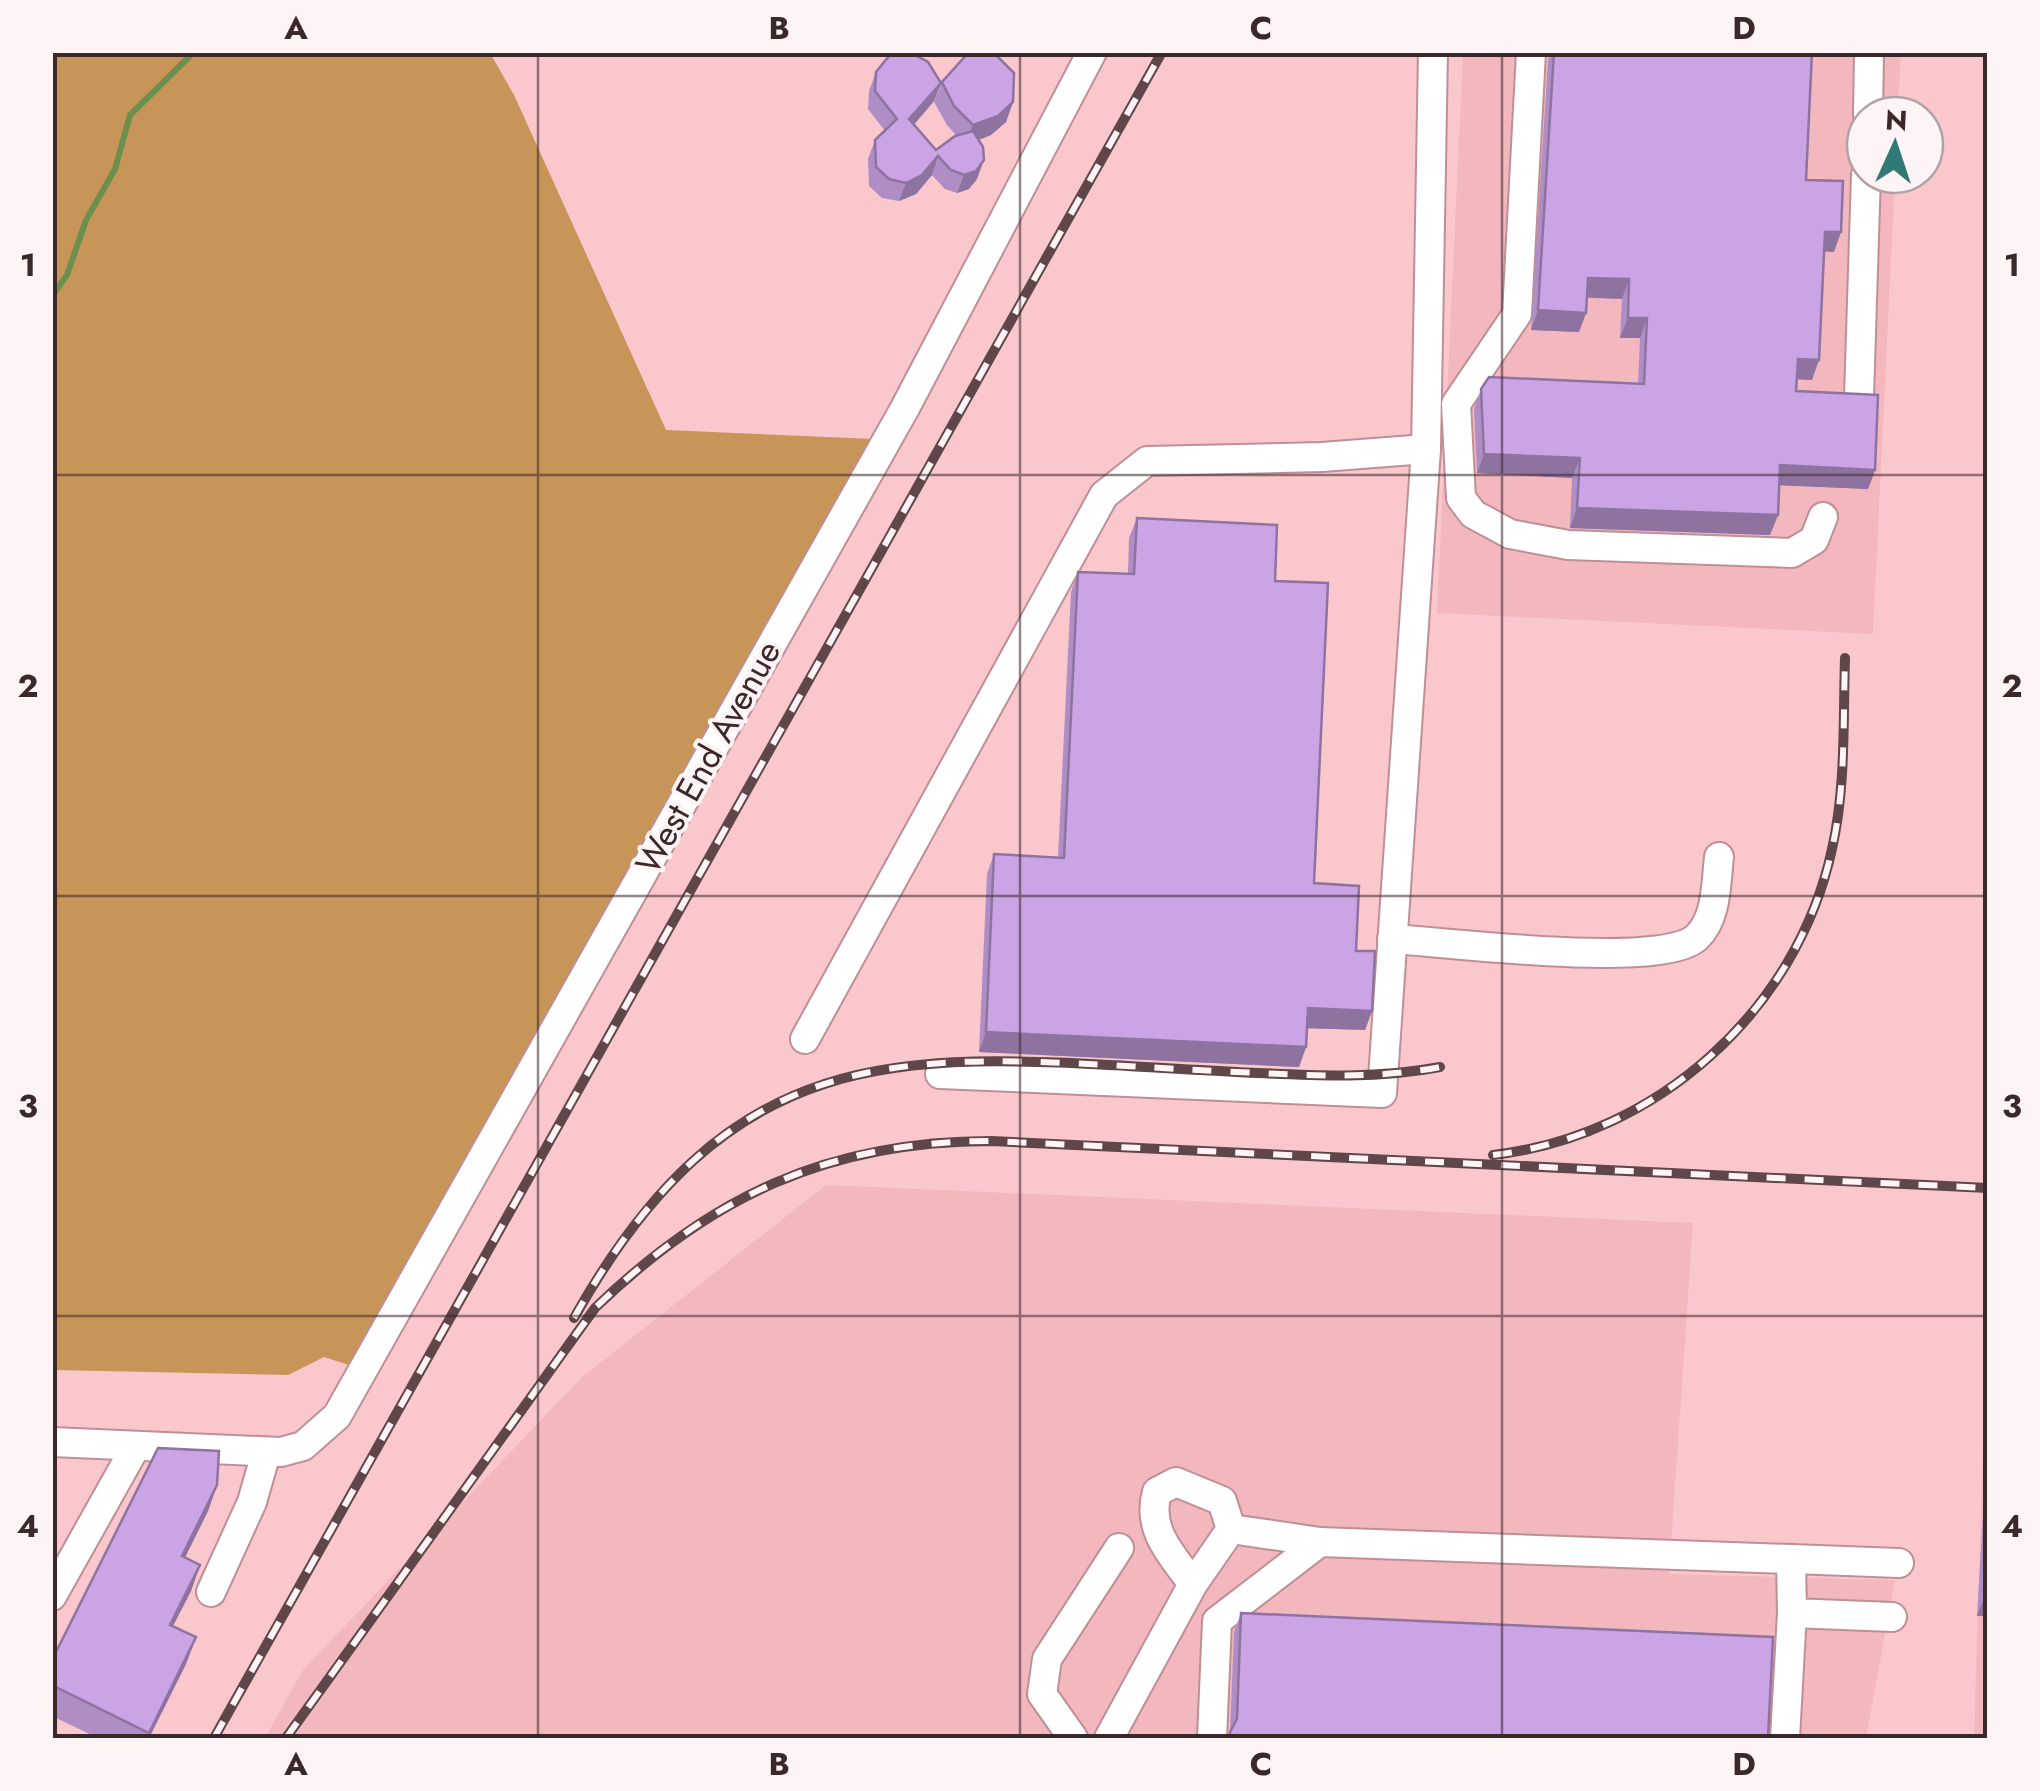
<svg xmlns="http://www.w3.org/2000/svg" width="2040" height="1791" font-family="Jost,sans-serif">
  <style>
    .built { fill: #f2b8be }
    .forest { fill: #c79557 }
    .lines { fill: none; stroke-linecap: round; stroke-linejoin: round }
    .stream { stroke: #6c8f4d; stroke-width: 6 }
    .minor-casing { stroke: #bf8f95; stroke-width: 32 }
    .minor { stroke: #fff; stroke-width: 28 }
    .rail-casing { stroke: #5f4648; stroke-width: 10 }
    .rail { stroke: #fff4f5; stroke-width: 6; stroke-dasharray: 19; stroke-linecap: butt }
    .wall { fill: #af8dc5 }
    .shaded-wall { fill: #8e73a0 }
    .building { fill: #cba4e5; stroke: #8e73a0; stroke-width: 2.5 }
    .grid { fill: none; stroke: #3b282a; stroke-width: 2.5; stroke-opacity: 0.55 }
    .labels { text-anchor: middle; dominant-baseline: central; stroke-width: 8; stroke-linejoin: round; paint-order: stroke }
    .street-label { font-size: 35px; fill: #3b282a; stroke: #fff4f5 }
    .neatline { fill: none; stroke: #3b282a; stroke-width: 4 }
    .grid-label { font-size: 32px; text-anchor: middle; font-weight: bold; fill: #3b282a }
  </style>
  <rect width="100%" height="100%" fill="#fac7cc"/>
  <!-- built -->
  <g class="built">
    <path d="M1463,53H1901L1898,115H1865V175H1895L1873,634L1437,613Z"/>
    <path d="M826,1185L1693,1223L1669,1574L1895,1580L1866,1738H265L303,1670L581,1378Z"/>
    <path d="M1987,1316L1988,1738H1974Z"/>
  </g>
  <!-- forest -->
  <path class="forest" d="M53,53H490L514,95L666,430L874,439L352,1366L324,1357L288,1375L53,1370Z"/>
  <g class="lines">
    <!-- stream -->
    <path class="stream" d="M52,296L67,275L86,220L115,169L130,115L194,52"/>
    <!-- minor casing -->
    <g class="minor-casing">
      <g id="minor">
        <path d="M1531,52L1517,314L1456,404L1461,498L1473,514L1510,534L1568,545L1792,553L1814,540L1823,517"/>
        <path d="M1868,115L1869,52"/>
        <path d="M1859,397L1866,175"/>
        <path d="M1392,939C1446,942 1664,970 1697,937C1717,918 1716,883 1719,857"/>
        <path d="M805,1039L1104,495L1147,461L1322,457L1426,449"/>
        <path d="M940,1074L1382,1093L1426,449L1433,52"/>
        <path d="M52,1442L281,1452L303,1446L337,1416L905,408L1092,52"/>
        <path d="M1231,1529L1320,1542L1899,1563"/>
        <path d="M1791,1559L1792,1613L1892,1617"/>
        <path d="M211,1592L252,1502L266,1453"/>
        <path d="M52,1596L136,1446"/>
        <path d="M1073,1738L1042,1694L1047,1659L1119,1548"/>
        <path d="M1109,1738L1193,1584L1231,1529L1222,1501L1176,1482L1157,1492C1146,1530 1172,1555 1193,1584"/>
        <path d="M1212,1738L1217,1621L1320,1542"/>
        <path d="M1785,1738L1792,1613"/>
      </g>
    </g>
    <!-- minor -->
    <use href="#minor" class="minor"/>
    <!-- rail casing -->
    <g class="rail-casing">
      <g id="rail">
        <path d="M1493,1155C1657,1136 1797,1011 1832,849C1846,787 1843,721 1845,658"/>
        <path d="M574,1318C745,1013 932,1058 1236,1072C1305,1075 1372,1080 1440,1067"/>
        <path d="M214,1738L1162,52"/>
        <path d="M286,1738L595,1308C711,1196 829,1141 991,1141L1988,1188"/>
      </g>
    </g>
    <!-- rail -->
    <use href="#rail" class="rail"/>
  </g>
  <!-- wall -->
  <g class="wall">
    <path d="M946,52H967L962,57Z"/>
    <path d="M1551,52H1812L1806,180L1834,252L1824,251L1812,380L1797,379L1796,391L1875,470L1868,489L1779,485L1778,515L1770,535L1570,528L1572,478L1477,473L1474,409L1481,389L1638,384L1640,338H1620L1622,299L1587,298L1586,313L1579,332L1531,330L1548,61Z"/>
    <path d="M876,72L941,83L934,101L914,125L936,150L957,136L947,125L934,102L942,82L1013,102L1006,122L991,135L979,140L977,179L969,189L957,193L945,189L932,175L916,194L899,201L882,198L869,186L868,159L875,140L885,131L868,109L869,91Z"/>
    <path d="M1137,518L1275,581L1314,883L1356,951L1372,1011L1365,1030L1307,1028L1306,1047L1299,1067L979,1052L987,874L994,854L1058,857L1071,592L1078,572L1128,574L1129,538Z"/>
    <path d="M1988,1429V1616H1977Z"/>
    <path d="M217,1485L208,1511L185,1557L200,1565L191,1591L173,1626L196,1637L186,1664L149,1738H98L52,1716V1660Z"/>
    <path d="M1241,1613L1768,1738H1227L1230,1732L1234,1632Z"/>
  </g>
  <!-- shaded-wall -->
  <g class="shaded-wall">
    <path d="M941,83L934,101L902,138L909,119Z"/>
    <path d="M1013,102L1006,122L991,135L965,145L973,125Z"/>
    <path d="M938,156L932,175L916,194L899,201L906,183Z"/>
    <path d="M984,160L977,179L969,189L957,193L964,175Z"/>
    <path d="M1825,232H1841L1834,252L1818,251Z"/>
    <path d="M1588,278L1629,279L1622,299L1581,297Z"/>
    <path d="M1538,310L1586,313L1579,332L1531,330Z"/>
    <path d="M1628,318H1647L1640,338H1620Z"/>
    <path d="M1798,359L1819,360L1812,380L1790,379Z"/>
    <path d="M1484,454L1580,458L1572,478L1477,473Z"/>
    <path d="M1780,465L1875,470L1868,489L1773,485Z"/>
    <path d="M1577,508L1778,515L1770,535L1570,528Z"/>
    <path d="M1308,1008L1372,1011L1365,1030L1301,1028Z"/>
    <path d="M986,1032L1306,1047L1299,1067L979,1052Z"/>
    <path d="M217,1485L208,1511L173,1582L182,1556Z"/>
    <path d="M200,1565L191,1591L160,1651L170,1625Z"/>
    <path d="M1987,1590L1988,1616H1977Z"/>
    <path d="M196,1637L186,1664L149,1738H146Z"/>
  </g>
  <!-- building -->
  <g class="building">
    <path d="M910,52L928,62L941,83L909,119L936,150L955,136L973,131L983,147L984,160L976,171L964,175L951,170L938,156L922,175L906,183L889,179L876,167L875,140L897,119L875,91L876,72L889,56Z"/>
    <path d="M969,52H993L1014,73L1013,102L998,116L973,125L954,106L942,82Z"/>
    <path d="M1554,52H1812L1806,180L1843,181L1841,232H1825L1819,360L1798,359L1796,391L1878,395L1875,470L1780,465L1778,515L1577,508L1580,458L1484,454L1481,389L1489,377L1644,384L1647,318H1628L1629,279L1588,278L1586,313L1538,310Z"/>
    <path d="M1137,518L1277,525L1275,581L1328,583L1314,883L1359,886L1356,951H1375L1372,1011L1308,1008L1306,1047L986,1032L994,854L1064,858L1078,572L1134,574Z"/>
    <path d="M158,1448L219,1451L217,1485L182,1556L200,1565L170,1625L196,1637L149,1733L52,1685V1660Z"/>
    <path d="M1241,1613L1773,1637L1768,1738H1230V1732L1237,1719Z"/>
  </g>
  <!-- grid -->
  <path class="grid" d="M538,52V1738M1020,52V1738M1502,52V1738M52,475H1988M52,896H1988M52,1316H1988"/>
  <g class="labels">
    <!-- street labels -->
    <g class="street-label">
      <text transform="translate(708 757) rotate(-61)">West End Avenue</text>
    </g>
  </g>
  <!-- border -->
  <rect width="2040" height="1791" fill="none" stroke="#fff4f5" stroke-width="110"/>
  <!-- north arrow -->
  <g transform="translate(1895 145) rotate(3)"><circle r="48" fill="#fff4f5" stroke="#b1a2a4" stroke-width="2.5"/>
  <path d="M0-8L18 38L0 25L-18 38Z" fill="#317976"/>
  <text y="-15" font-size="28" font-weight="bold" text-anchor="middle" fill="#3b282a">N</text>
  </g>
  <rect x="55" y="55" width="1930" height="1681" class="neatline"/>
  <g class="grid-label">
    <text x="296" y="39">A</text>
    <text x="779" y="39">B</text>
    <text x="1261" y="39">C</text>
    <text x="1744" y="39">D</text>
    <text x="28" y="276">1</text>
    <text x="2012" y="276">1</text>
    <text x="28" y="697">2</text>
    <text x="2012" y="697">2</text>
    <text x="28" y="1117">3</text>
    <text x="2012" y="1117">3</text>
    <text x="28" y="1537">4</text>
    <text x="2012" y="1537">4</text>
    <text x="296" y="1775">A</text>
    <text x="779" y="1775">B</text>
    <text x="1261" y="1775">C</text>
    <text x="1744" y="1775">D</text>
  </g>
</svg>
